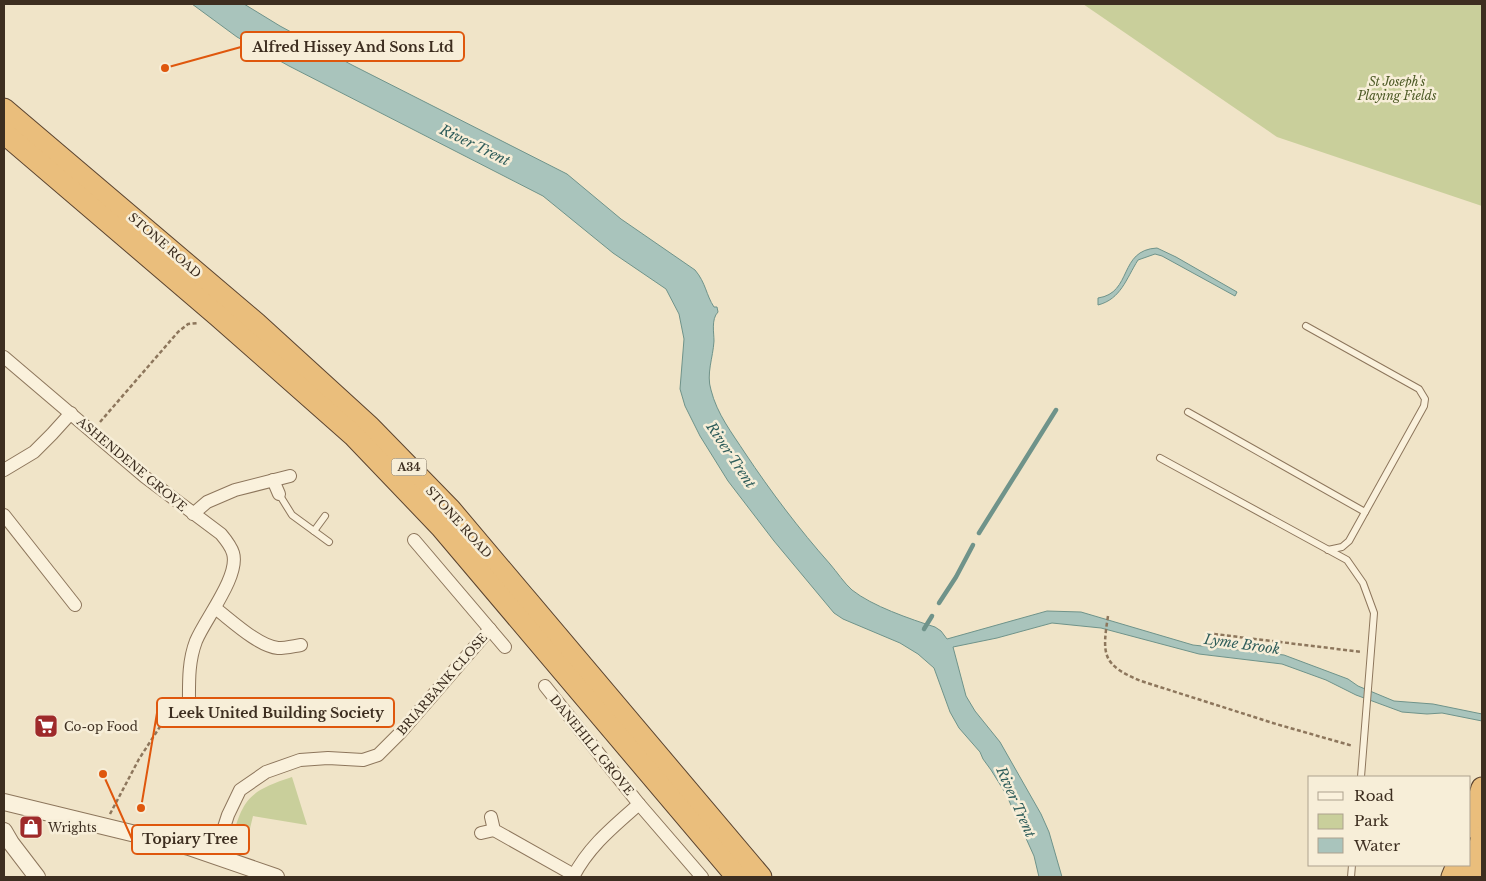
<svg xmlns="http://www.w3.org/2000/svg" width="1486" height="881" font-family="'Libre Baskerville',serif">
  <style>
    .green { fill: #c9cf9b }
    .water { fill: #a9c4bc; stroke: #6f938a }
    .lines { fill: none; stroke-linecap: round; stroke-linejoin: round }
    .stream { stroke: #6f938a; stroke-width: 4.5 }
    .service-casing { stroke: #8d765c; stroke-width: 8 }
    .minor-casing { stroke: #8d765c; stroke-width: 14 }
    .tertiary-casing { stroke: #8d765c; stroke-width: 18 }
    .trunk-casing { stroke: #5b4430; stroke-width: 23 }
    .path { stroke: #8d765c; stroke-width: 2.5; stroke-dasharray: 4 2.5; stroke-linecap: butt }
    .service { stroke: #faf1dc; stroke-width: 6 }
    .minor { stroke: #faf1dc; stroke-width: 12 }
    .tertiary { stroke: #faf1dc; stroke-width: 16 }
    .trunk { stroke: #eabe7c; stroke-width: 21 }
    .labels { text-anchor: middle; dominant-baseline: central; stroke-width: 5; stroke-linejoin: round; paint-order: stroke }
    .shield { fill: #f7eed8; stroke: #756857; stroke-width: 1 }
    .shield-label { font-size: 11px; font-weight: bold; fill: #3d2e20 }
    .park-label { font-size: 12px; font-style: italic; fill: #4d5a26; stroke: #f7eed8 }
    .street-label { font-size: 12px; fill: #3d2e20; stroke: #f7eed8 }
    .poi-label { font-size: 12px; fill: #3d2e20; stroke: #f7eed8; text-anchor: start }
    .water-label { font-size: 14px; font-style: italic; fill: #2f5d5a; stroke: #f7eed8 }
    .leader { fill: none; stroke: #df570d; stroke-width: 2 }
    .callout-dot { fill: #df570d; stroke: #f7eed8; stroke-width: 2 }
    .callout { fill: #f7eed8; stroke: #df570d; stroke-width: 2 }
    .callout-label { font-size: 14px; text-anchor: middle; font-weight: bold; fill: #3d2e20 }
  </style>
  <rect width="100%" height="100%" fill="#f0e4c8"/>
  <!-- green -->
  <g class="green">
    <path d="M1083,4H1482V206L1277,137Z"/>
    <path d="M292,777L307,825L253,816L245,849L230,845C243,800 246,792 292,777Z"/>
  </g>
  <!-- water -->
  <g class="water">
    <path d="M192,4H244L280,26L352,65L567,174L621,219L695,270C706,283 706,295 714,307H717L718,312C711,319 714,333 714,341C713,358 706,374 711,390C717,414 732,433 745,453C771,492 799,529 830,564C837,572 844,583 852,590C872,606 910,619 935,627L941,631L947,639L1047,611L1081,612L1193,645L1284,655L1348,679L1358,686L1394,701L1433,704L1482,714V721L1442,713L1427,714L1402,712L1356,695L1326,680L1282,664L1199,654L1101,628L1052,623L997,638L953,647L966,696L975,711L1000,742L1041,814L1049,832L1062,877H1039L1034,856L1006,794L991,770L983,759L980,752L959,728L950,712L934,668L918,654L900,643L843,619L834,613L774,541L728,481L700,436L685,406L680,389L684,339L679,314L666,289L613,253L543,196L289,66L237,37Z"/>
    <path d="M1157,248L1176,257L1237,292L1235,296L1162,256L1155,254L1138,260C1126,279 1121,299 1098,305V298C1133,293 1118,250 1157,248Z"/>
  </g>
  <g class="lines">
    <!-- stream -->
    <g class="stream">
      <path d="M979,533L1056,410"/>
      <path d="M939,603L956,577L973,545"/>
      <path d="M924,629L932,616"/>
    </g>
    <!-- service casing -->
    <g class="service-casing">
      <g id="service">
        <path d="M1306,326L1419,389L1425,399L1424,406L1349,541L1342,547L1328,550"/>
        <path d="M1188,412L1365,512"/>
        <path d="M1160,458L1347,560L1363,583L1374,613L1361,777"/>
        <path d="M279,494L292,515L329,542"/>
        <path d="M314,531L325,516"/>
        <path d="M1351,877L1352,865"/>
      </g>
    </g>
    <!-- minor casing -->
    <g class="minor-casing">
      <g id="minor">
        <path d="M4,357L145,477L221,534C226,540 231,546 233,553C240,576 205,619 196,641C188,662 189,683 189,705"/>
        <path d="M4,470L34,452L52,434L71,413"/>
        <path d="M273,480L279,494"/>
        <path d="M193,514L207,502L235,490L290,476"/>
        <path d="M4,515L75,605"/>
        <path d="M414,540L505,647"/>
        <path d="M215,608C231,620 258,646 278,648C286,648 294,646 301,645"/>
        <path d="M545,686L639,804L702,877"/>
        <path d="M491,817L494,830L574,875"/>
        <path d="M481,833L494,830"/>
        <path d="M215,855L228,815L240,790L266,772L300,760L328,758L363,760L378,755L401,732L490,629"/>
        <path d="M573,877C589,846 613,827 639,804"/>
      </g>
    </g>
    <!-- tertiary casing -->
    <g class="tertiary-casing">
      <g id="tertiary">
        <path d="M4,802L189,847L276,877"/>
        <path d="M4,831L11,843L37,877"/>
      </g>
    </g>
    <!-- trunk casing -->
    <g class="trunk-casing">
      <g id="trunk">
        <path d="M4,109L256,323L370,427L450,509L761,877"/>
        <path d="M4,133L218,316L353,435L441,527L737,877"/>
        <path d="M1470,827L1482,788"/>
        <path d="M1452,877L1457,865"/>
        <path d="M1471,877L1482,837"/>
      </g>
    </g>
    <!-- path -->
    <g class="path">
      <path d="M100,422L178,332L188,324L198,323"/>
      <path d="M1108,616C1102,655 1102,665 1141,681L1276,724L1353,746"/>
      <path d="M1214,634L1362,652"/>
      <path d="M110,814L139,759L174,705H177"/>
    </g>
    <!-- service -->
    <use href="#service" class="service"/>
    <!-- minor -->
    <use href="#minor" class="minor"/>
    <!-- tertiary -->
    <use href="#tertiary" class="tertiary"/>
    <!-- trunk -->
    <use href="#trunk" class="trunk"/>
  </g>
  <!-- icons -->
  <defs>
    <g id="supermarket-square" transform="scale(1.25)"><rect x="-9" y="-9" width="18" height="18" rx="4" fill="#9e2a2b" stroke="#f7eed8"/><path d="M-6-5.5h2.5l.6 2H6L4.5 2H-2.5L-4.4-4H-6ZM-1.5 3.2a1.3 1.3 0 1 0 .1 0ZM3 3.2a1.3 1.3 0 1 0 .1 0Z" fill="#fff"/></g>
    <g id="shop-square" transform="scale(1.25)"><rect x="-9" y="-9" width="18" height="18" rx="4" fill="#9e2a2b" stroke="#f7eed8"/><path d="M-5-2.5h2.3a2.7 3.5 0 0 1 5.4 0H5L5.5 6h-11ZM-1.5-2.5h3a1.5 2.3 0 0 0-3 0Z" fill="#fff"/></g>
  </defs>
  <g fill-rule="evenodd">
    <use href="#supermarket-square" x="46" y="726"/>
    <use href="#shop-square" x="31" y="827"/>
  </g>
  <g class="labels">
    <!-- shield labels -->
    <rect class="shield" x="391.5" y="458.5" width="35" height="17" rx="4"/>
    <g class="shield-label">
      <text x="409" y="467">A34</text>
    </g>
    <!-- park labels -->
    <g class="park-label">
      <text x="1397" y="81">St Joseph's<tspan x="1397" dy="14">Playing Fields</tspan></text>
    </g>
    <!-- street labels -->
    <g class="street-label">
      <text transform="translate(165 245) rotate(41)">STONE ROAD</text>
      <text transform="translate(132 464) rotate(40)">ASHENDENE GROVE</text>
      <text transform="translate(459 522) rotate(48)">STONE ROAD</text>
      <text transform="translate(442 684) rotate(-49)">BRIARBANK CLOSE</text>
      <text transform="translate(592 745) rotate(51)">DANEHILL GROVE</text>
    </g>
    <!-- poi labels -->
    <g class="poi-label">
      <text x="64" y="726">Co-op Food</text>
      <text x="48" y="827">Wrights</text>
    </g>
    <!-- water labels -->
    <g class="water-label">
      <text transform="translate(475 145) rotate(26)">River Trent</text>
      <text transform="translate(731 455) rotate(56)">River Trent</text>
      <text transform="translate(1242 644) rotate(8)">Lyme Brook</text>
      <text transform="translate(1016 802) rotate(66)">River Trent</text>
    </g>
  </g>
  <!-- callouts -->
  <path class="leader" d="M165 68L241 47M141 808L157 713M103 774L132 839"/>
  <g class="callout-dot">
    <circle cx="165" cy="68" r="5"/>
    <circle cx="141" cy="808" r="5"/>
    <circle cx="103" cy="774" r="5"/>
  </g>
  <g class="callout">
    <rect x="241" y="32" width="223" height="29" rx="5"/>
    <rect x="157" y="698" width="237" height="29" rx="5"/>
    <rect x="132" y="825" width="117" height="29" rx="5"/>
  </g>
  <g class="callout-label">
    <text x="353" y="52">Alfred Hissey And Sons Ltd</text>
    <text x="276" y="718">Leek United Building Society</text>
    <text x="190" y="844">Topiary Tree</text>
  </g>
  <!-- border -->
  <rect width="1486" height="881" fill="none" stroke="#3d2e20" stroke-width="10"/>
  <!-- legend -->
  <rect x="1308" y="776" width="162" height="90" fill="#f7eed8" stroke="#ada18e"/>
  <rect x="1318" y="792" width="25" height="8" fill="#faf1dc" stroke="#ada18e"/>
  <text x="1354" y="801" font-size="15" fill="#3d2e20">Road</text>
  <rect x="1318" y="814" width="25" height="15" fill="#c9cf9b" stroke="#ada18e"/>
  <text x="1354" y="826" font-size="15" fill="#3d2e20">Park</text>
  <rect x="1318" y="838" width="25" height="15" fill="#a9c4bc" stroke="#ada18e"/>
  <text x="1354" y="851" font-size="15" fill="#3d2e20">Water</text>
</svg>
